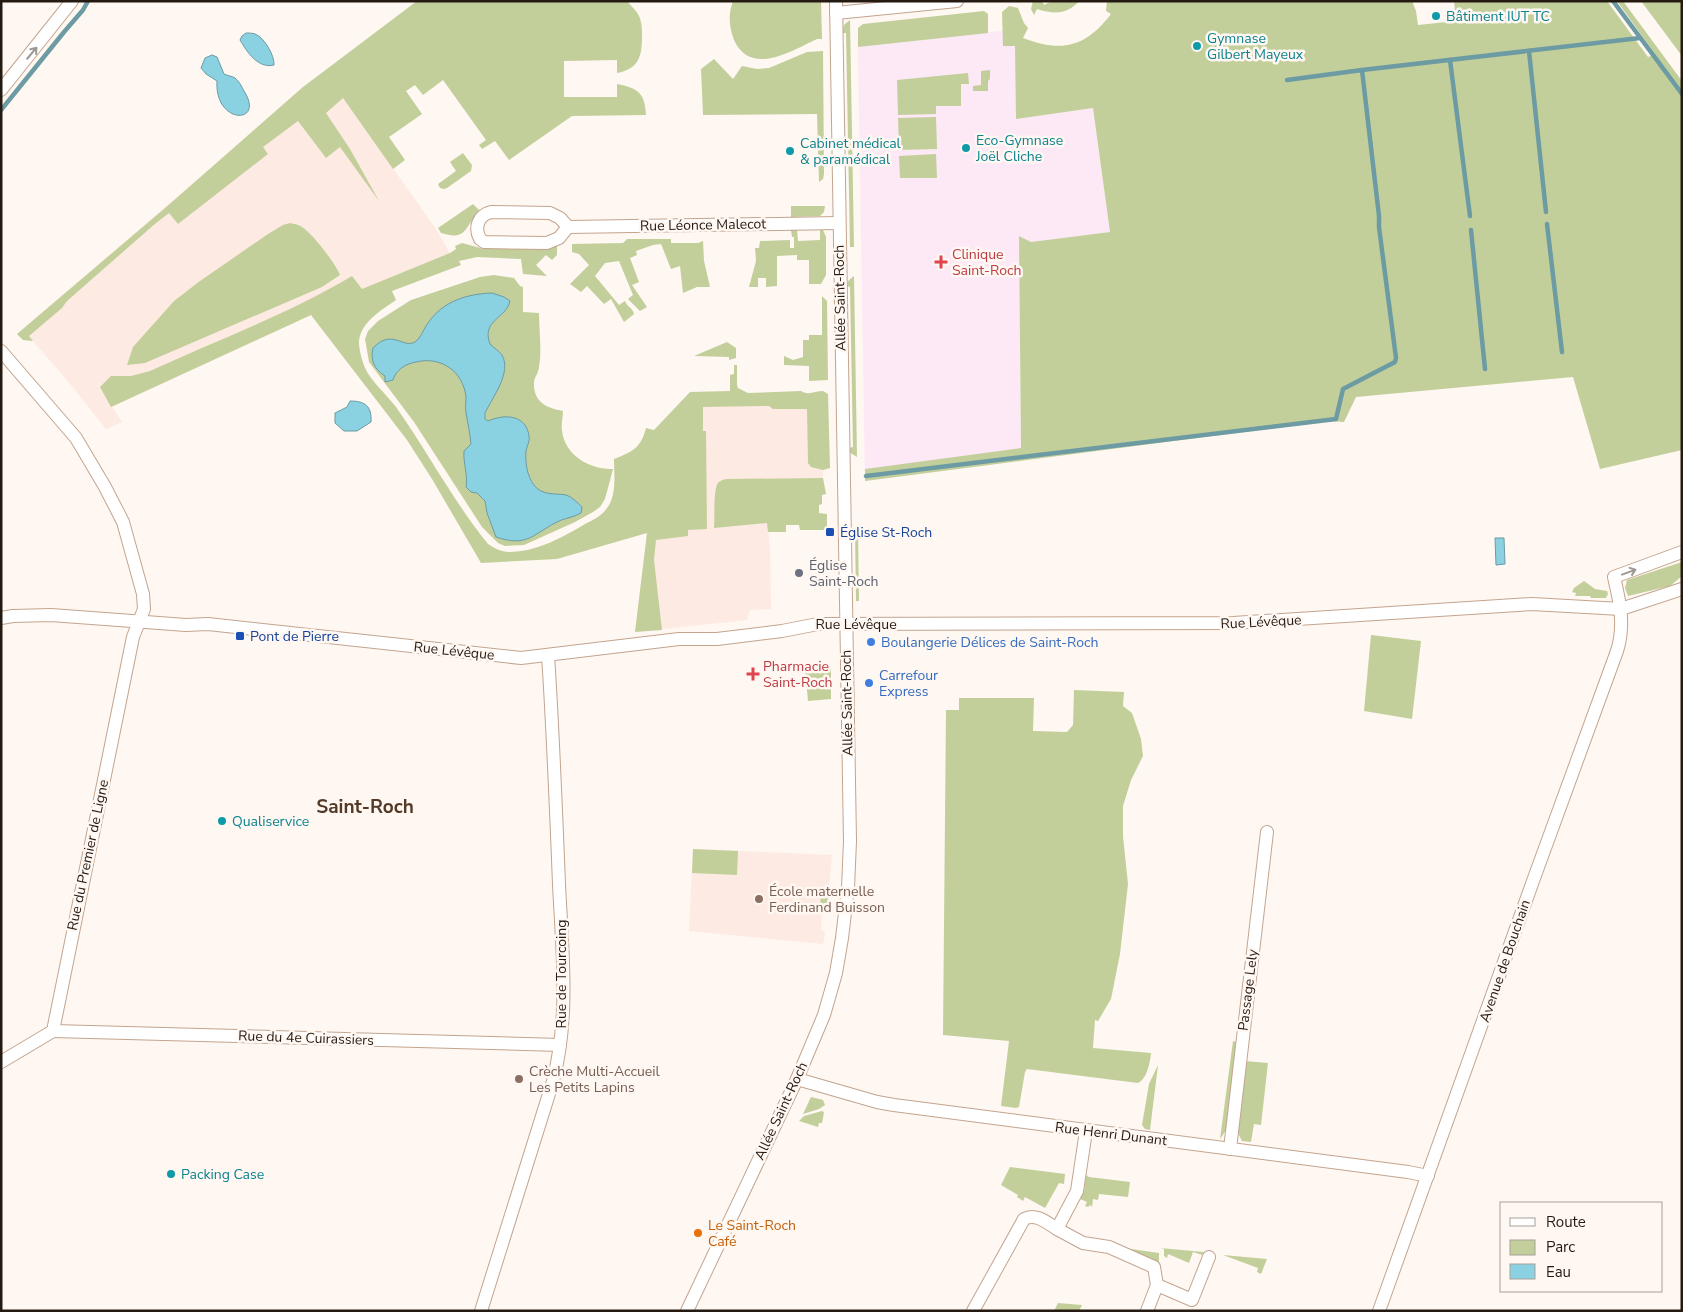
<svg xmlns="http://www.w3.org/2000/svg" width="1683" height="1312" font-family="'Nunito Sans',sans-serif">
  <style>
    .education { fill: #fdeae2 }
    .medical { fill: #fde8f6 }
    .green { fill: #c3cf9a }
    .water { fill: #8ad2e2; stroke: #6c9ba3 }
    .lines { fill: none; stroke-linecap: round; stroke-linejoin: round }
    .stream { stroke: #6c9ba3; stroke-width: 4.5 }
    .minor-casing { stroke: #c3a48e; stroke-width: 14 }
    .minor { stroke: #fff; stroke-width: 12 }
    .oneway { stroke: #9d9894 }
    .culture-dot { fill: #0f9aa8; stroke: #fef7f2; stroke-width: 2 }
    .health-dot { fill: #e0444e; stroke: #fef7f2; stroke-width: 2 }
    .transit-dot { fill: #1a4fb4; stroke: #fef7f2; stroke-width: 2 }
    .worship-dot { fill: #6b7280; stroke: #fef7f2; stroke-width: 2 }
    .shop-dot { fill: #3f7fe0; stroke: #fef7f2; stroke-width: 2 }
    .education-dot { fill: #8d6e63; stroke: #fef7f2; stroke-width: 2 }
    .food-dot { fill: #e8710a; stroke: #fef7f2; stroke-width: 2 }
    .labels { text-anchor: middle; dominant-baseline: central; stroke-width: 5; stroke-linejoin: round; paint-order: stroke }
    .culture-label { font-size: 14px; fill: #0d838f; stroke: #fef7f2; text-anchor: start }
    .street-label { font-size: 14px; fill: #251a11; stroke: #fef7f2 }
    .health-label { font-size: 14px; fill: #be3a42; stroke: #fef7f2; text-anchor: start }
    .transit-label { font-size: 14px; fill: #164399; stroke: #fef7f2; text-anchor: start }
    .worship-label { font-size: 14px; fill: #5b616d; stroke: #fef7f2; text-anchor: start }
    .shop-label { font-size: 14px; fill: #366cbe; stroke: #fef7f2; text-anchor: start }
    .education-label { font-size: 14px; fill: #785e54; stroke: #fef7f2; text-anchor: start }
    .food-label { font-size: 14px; fill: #c56008; stroke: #fef7f2; text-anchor: start }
    .district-label { font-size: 19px; font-weight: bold; fill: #533926; stroke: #fef7f2 }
  </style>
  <rect width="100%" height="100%" fill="#fef7f2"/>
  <!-- education -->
  <g class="education">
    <path d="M303,87L343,98L436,229L452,257L311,315L112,407L122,422L106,429L71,385L33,341L23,340L17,334L213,166Z"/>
    <path d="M823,397V478L826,494L766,507L770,549L771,609L750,610L747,620L635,632L647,533L693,399Z"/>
    <path d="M693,849L832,855L827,909L822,911L821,930L825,932L823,944L689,931Z"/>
  </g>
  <!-- medical -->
  <path class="medical" d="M1018,29L1019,118L1093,108L1110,232L1031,242L1019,237L1021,460L865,481L858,47Z"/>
  <!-- green -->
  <g class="green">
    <path d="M417,1H627C631,6 637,11 639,16C642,23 642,29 642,36C642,56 639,69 617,73V60L564,61V97H617V84C638,88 645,93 646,115L572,116L509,160L495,141L482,149L479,145L486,140L443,80L423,95L415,85L406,91L422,114L389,137L405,160L393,169L343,98L326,113L350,149L379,201L340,147L326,158L298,121L263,147L268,154L178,224L169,213L156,223L67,301L62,308L29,336L33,341L23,340L17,334L164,209L303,87Z"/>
    <path d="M733,1H821L822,39H817C791,51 751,77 734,40C729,27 728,14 733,1Z"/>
    <path d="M1033,1H1042L1044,5L1052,1H1079C1067,15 1054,14 1037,9L1034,15L1031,9Z"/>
    <path d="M1107,1H1412L1416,11L1418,25L1456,21L1454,1H1607L1648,57L1655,54L1617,1H1623L1682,81V450L1600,469L1573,377L1356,397L1344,422L1328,421L865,481V469L1021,448L1019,236L1031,242L1110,232L1093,108L1016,119L1015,46H1003L1002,12L1009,6L1018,8L1024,23L1028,28L1023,38C1062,53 1086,47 1111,14L1106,11Z"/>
    <path d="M1641,1H1682V56Z"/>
    <path d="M984,11L988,14V33L858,47V28L863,24Z"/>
    <path d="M850,20L854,247H850L846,33H842L844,25Z"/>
    <path d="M823,51L824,174L823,179L819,182L817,114L703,115L701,69L714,59L733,79L742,66L757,69L769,68L807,52Z"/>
    <path d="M990,70V79L988,81V91H973V86L981,85V71Z"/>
    <path d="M968,73L969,84H961V106H936V114L898,115L897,80Z"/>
    <path d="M936,117L937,149L899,150L898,118Z"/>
    <path d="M463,153L472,165L471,171L447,188L444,189L440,188L438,184L456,171L450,162Z"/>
    <path d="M936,154L937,178H900L899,156Z"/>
    <path d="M473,204L481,212C463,224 470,242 441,233L438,228Z"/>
    <path d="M791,206H825L824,212L820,216L791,217Z"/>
    <path d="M290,223C294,224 298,224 302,227C312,233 336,264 340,275L322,287L145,363L127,365L133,347L174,301L200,281L268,234L283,225Z"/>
    <path d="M791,230H797L798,241L820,240V230H823L826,237V275L821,284H809V260H797V255L777,256V286L766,287V278H758V287H749L756,261L755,248H759L760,241L790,240V248H794V237H792Z"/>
    <path d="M627,239H671V243H698L703,241L704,261L710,287H697L683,293L680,266L671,269L661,244L653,245L636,251L637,255L630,258L639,282L632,285L647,307L640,311L628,299L633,295L619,261L605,263L595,276L619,305L625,301C627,307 633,308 634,314L624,322L611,299L604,304L587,286L581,292L570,284L589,265L579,254L572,252V244L623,243Z"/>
    <path d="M462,243L484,249L550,248L557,245V255L552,260L546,255L536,265L547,276L523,274L521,259L477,257L459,261L461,265L392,291L396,300C380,311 358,324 359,345C360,353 362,361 365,368C371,381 387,395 396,407C428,452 453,501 488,544C494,548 501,552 509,552C537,552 563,537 585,524C593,520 602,516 607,508C617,495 614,474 614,459C632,452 641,448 646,428L654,430L690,392L730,391V375L734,374V365H737V385L738,388L748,393L801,391C809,396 815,391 823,391L828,394L830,468L823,470L811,467L808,463L807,409H773L769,406L703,407V431H706L707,529L688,530V536L656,540L654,560L662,630L635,632L647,533L557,559L481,563L432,479L407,440L311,315L111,407L100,387L111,376H131L150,371C218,340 288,314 352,276L362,289L450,253L456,249L455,246Z"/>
    <path d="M494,275L514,278L520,286L523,287V312L539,313C539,330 542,350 539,367C539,372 535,376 534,382C533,402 546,408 563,411C563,417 561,424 562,430C564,455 590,470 613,469L605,499L600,507L593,512L575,522L524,545L505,546L498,543L482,527L414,422L369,362L365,339L368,331L378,321L411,300L480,277Z"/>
    <path d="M854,276L857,457L849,452V448L853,447L850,287L847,286C847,281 850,279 854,276Z"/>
    <path d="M822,296L827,301L828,380L809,381V366L784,365V356L793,360L803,357V340H809V335H822Z"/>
    <path d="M727,342L736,348V358L729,360V357L694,356Z"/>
    <path d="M823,478L826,494L822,495V504L819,505V513L827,514V530H800L799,525H786V532H768L767,523L714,528C715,519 713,489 718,483C721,480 723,480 726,479Z"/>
    <path d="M855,530H858L859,601H856Z"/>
    <path d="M1682,562V576L1670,586L1628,596L1625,588L1627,580Z"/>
    <path d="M1584,581L1595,589L1607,591L1608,594L1606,598H1591L1590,596H1575L1576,593L1572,592L1574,588Z"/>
    <path d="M1371,635L1421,641L1412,719L1364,711Z"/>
    <path d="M831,666V699L808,701L805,668Z"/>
    <path d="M1074,690L1124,692L1123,706L1132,713L1141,739L1143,756L1131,780L1123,806V836L1128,884L1120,954L1111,999L1098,1021L1095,1020L1093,1048L1151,1053C1150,1063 1147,1079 1138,1083L1027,1069L1025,1072L1019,1107L1016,1108L1001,1106L1009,1041L943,1035L946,710H959V698H1034L1033,731L1067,732L1073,725Z"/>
    <path d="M693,849L738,851L737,875L692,873Z"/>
    <path d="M822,888H829L826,910L785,907L789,904L820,905Z"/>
    <path d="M1233,1041L1237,1042L1227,1129L1220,1139Z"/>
    <path d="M1245,1061L1268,1063L1261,1125L1254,1124L1251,1142L1242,1141L1237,1131Z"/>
    <path d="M1158,1065L1150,1130L1145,1129L1142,1125L1149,1084Z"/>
    <path d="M811,1097L823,1100L825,1105L819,1109L803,1114Z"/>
    <path d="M822,1111L824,1112L822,1123H819L818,1127L799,1121L804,1116Z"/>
    <path d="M1010,1167L1065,1174L1064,1184L1059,1183L1045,1208L1025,1197L1023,1201L1017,1197L1018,1195L1001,1185Z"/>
    <path d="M1086,1175L1089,1177L1130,1182L1128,1197L1099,1194L1098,1200L1093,1199L1092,1207L1090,1205L1088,1207L1085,1206L1087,1202L1080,1199L1084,1192Z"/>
    <path d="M1124,1248L1159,1253V1262Z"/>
    <path d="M1160,1248L1204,1252L1202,1255L1193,1252L1189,1263L1168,1254L1167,1258L1164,1256V1249Z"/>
    <path d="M1223,1255L1267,1259L1261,1274L1257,1272L1258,1268Z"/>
    <path d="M1058,1303L1082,1305L1079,1311H1054Z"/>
  </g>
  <!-- water -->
  <g class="water">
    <path d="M246,33C248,33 253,33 255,34C264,37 275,56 274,65C258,69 247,52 240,40L242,36Z"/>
    <path d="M212,55L217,57L224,74C228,76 232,76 235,78C239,81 242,87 244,91C266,125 214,125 217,81L206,74L201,68L205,58Z"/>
    <path d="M492,293L504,297L510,301C506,319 481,320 490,344C494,348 499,351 502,355C512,373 492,398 485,413V419L488,421C504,414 526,414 529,436C530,441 527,446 526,451C525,462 527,476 534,485C542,496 555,493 566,495C572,497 578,503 582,507L581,513C573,518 563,518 555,523C531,536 526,547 496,537L487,513L485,501L477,493L471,492L466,487C468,473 463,464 464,451L471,444C470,433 468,424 466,413C465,408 466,403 466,397C463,371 441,356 416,362C405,364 396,370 393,380L385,382V376C374,369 370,360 373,348C392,328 403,349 415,342C421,338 424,328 428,323C443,301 467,294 492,293Z"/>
    <path d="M350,401C365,401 372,406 371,422L357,431H344L335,423V413L347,407Z"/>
    <path d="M1495,538H1504L1505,564L1496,565Z"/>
  </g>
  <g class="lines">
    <!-- stream -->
    <g class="stream">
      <path d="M1613,1L1682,94"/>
      <path d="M1529,51L1546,212"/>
      <path d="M1450,60L1470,216"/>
      <path d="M1362,70L1640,38"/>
      <path d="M1,110L64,32L83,10L88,1"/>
      <path d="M1547,224L1562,352"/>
      <path d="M1471,230L1485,369"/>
      <path d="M866,476L1336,419L1343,389L1395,362L1396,358L1379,227V216L1362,70L1287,80"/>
    </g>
    <!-- minor casing -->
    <g class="minor-casing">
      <g id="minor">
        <path d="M836,13L957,1"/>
        <path d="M1,90L72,1"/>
        <path d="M568,227L559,238L547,243L484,242L480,239C474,228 478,215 491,212L550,213L560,218L568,227L839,223"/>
        <path d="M1,351L76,438L105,487L123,522L143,594L144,609L133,637L53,1031L1,1062"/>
        <path d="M1,618L13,616L51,615L186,625L208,624L521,658L679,639H717L782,631L818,624L1233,623L1532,604L1621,609L1682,589"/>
        <path d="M53,1031L560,1045"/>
        <path d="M797,1079L877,1102L894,1105L1408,1172L1428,1176"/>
        <path d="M1230,1149L1267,832"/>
        <path d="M1057,1229L1083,1243L1109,1247L1154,1267L1157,1285L1147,1311"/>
        <path d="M1157,1285L1192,1300L1209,1257"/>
        <path d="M481,1311L553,1081C570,1016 562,949 559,884C556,808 553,731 548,655"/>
        <path d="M687,1311L797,1079L824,1015L836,973L842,938L848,888L850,841L836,1"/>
        <path d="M973,1311L1024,1219C1036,1213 1046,1222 1057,1229L1077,1191L1086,1131"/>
        <path d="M1379,1311L1533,881L1617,651C1625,626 1620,602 1614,577L1682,552"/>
      </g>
    </g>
    <!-- minor -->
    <use href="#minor" class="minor"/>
  </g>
  <!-- one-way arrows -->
  <defs><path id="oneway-shaft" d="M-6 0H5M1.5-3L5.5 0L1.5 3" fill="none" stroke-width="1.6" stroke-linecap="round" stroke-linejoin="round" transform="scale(1.25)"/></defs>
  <g class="oneway">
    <use href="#oneway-shaft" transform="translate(32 53) rotate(-50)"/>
    <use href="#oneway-shaft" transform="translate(1629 572) rotate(-20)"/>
  </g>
  <!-- markers -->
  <g class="culture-dot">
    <circle cx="1436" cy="16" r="5"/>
    <circle cx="1197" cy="46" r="5"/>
    <circle cx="966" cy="148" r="5"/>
    <circle cx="790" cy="151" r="5"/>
    <circle cx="222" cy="821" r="5"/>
    <circle cx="171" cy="1174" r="5"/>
  </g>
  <g class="health-dot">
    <path d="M938.5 254.5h5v5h5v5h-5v5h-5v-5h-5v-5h5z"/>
    <path d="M750.5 666.5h5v5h5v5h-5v5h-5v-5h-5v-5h5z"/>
  </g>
  <g class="transit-dot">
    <rect x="825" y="527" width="10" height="10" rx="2.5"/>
    <rect x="235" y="631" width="10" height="10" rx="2.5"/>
  </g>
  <circle class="worship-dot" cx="799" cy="573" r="5"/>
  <g class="shop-dot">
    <circle cx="871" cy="642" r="5"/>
    <circle cx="869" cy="683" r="5"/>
  </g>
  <g class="education-dot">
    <circle cx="759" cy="899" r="5"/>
    <circle cx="519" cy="1079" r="5"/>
  </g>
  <circle class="food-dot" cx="698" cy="1233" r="5"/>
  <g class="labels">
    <!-- culture labels -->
    <g class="culture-label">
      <text x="1446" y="16">Bâtiment IUT TC</text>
      <text x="1207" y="38">Gymnase<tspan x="1207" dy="16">Gilbert Mayeux</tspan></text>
      <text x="976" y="140">Eco-Gymnase<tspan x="976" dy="16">Joël Cliche</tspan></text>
      <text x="800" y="143">Cabinet médical<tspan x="800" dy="16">&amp; paramédical</tspan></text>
      <text x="232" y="821">Qualiservice</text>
      <text x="181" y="1174">Packing Case</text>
    </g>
    <!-- street labels -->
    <g class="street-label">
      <text transform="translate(703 225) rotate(-1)">Rue Léonce Malecot</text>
      <text transform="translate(840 298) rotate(-91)">Allée Saint-Roch</text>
      <text transform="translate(1261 622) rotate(-3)">Rue Lévêque</text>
      <text x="856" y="624">Rue Lévêque</text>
      <text transform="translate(454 651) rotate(6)">Rue Lévêque</text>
      <text transform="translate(847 703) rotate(-91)">Allée Saint-Roch</text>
      <text transform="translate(88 855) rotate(-78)">Rue du Premier de Ligne</text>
      <text transform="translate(1505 961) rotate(-71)">Avenue de Bouchain</text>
      <text transform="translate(561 974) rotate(-90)">Rue de Tourcoing</text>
      <text transform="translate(1248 990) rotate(-83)">Passage Lely</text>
      <text transform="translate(306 1038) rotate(2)">Rue du 4e Cuirassiers</text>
      <text transform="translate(781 1111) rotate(-65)">Allée Saint-Roch</text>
      <text transform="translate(1111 1134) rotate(7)">Rue Henri Dunant</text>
    </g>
    <!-- health labels -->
    <g class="health-label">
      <text x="952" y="254">Clinique<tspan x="952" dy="16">Saint-Roch</tspan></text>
      <text x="763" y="666">Pharmacie<tspan x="763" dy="16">Saint-Roch</tspan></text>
    </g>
    <!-- transit labels -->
    <g class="transit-label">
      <text x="840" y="532">Église St-Roch</text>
      <text x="250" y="636">Pont de Pierre</text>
    </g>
    <!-- worship labels -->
    <g class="worship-label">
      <text x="809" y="565">Église<tspan x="809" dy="16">Saint-Roch</tspan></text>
    </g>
    <!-- shop labels -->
    <g class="shop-label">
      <text x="881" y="642">Boulangerie Délices de Saint-Roch</text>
      <text x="879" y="675">Carrefour<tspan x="879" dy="16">Express</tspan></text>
    </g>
    <!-- education labels -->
    <g class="education-label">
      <text x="769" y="891">École maternelle<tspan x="769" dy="16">Ferdinand Buisson</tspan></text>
      <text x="529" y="1071">Crèche Multi-Accueil<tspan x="529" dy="16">Les Petits Lapins</tspan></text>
    </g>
    <!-- food labels -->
    <g class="food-label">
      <text x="708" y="1225">Le Saint-Roch<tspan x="708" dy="16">Café</tspan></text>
    </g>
    <!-- district labels -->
    <g class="district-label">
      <text x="365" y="807">Saint-Roch</text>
    </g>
  </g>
  <!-- border -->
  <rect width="1683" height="1312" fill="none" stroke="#251a11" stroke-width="5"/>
  <!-- legend -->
  <rect x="1500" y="1202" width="162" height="90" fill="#fef7f2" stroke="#a79f98"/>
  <rect x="1510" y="1218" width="25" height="8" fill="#ffffff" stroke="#a79f98"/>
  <text x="1546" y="1227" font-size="15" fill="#251a11">Route</text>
  <rect x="1510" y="1240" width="25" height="15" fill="#c3cf9a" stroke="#a79f98"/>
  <text x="1546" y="1252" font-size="15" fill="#251a11">Parc</text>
  <rect x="1510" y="1264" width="25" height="15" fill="#8ad2e2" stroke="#a79f98"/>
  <text x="1546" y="1277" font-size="15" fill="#251a11">Eau</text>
</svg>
